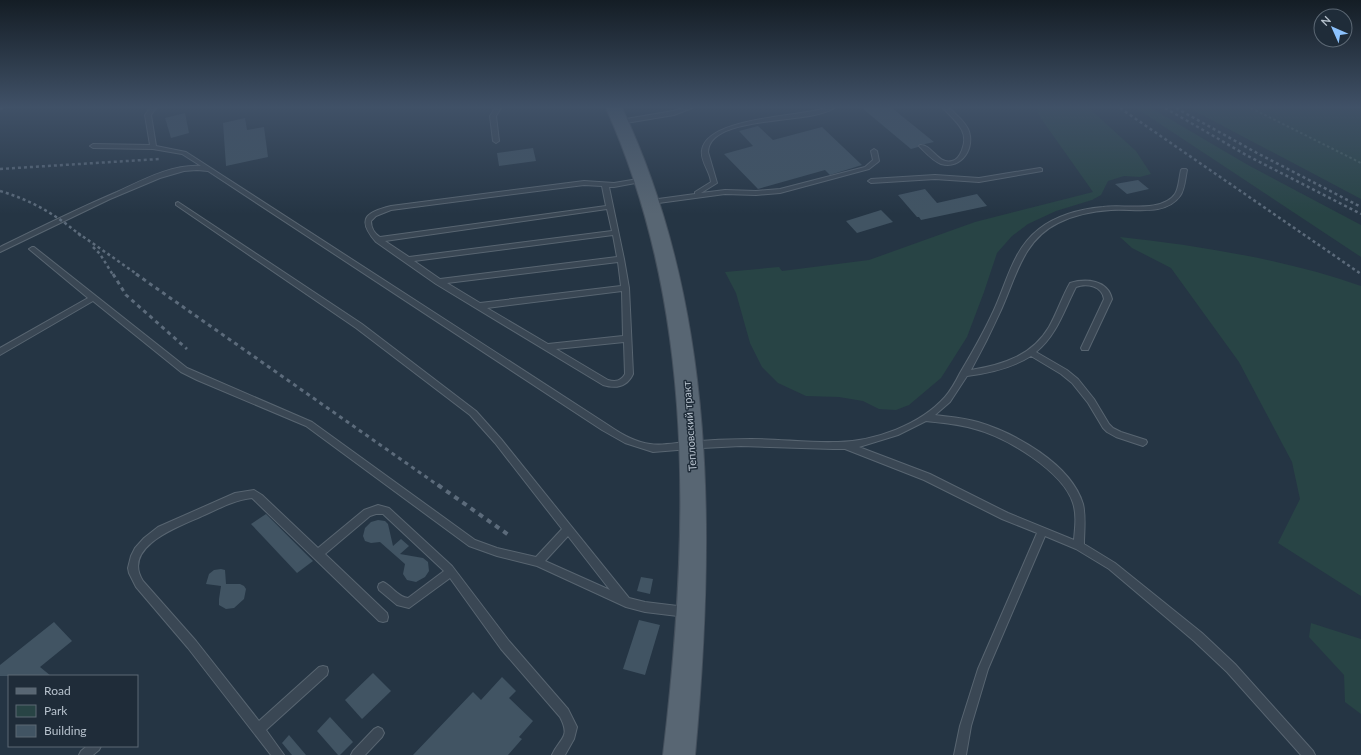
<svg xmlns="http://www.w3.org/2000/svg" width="1361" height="755" font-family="Lato,sans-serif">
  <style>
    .green { fill: #284445 }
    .building { fill: #415463 }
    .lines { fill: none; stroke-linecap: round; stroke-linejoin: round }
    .lane-casing { stroke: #586571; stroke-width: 2 }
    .primary-casing { stroke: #44505d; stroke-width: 2 }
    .path { stroke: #466161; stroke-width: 2; stroke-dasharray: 2.5 2.5; stroke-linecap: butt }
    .lane { fill: #3a4754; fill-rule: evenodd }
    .primary { fill: #586673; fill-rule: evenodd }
    .rail-far2 { stroke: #5c6b7b; stroke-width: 2.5; stroke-dasharray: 3 3; stroke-linecap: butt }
    .rail-far1 { stroke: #5c6b7b; stroke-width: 3; stroke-dasharray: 4 4; stroke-linecap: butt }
    .rail { stroke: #5c6b7b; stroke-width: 4; stroke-dasharray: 5 5; stroke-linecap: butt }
    .labels { text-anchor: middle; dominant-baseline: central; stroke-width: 3; stroke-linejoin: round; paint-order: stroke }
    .street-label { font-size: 11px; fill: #b7c2cd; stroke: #1f2c39 }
  </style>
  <rect width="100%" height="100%" fill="#253544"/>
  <!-- green -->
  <g class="green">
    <path d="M1037,108H1089L1136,151L1151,174L1140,177L1124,176L1108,181L1101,195L1092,200L1056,211L1028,224L1012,236L997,253L984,292L967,337L941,378L909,405L896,410L879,409L863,401L839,397L806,396L778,383L762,367L750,343L736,293L725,272L779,267L782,271L869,260L975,222L1093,192L1040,117Z"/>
    <path d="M1136,108H1151L1248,165L1361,225V257Z"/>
    <path d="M1189,108H1361V199Z"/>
    <path d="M1120,237C1201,246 1283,259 1361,286V596L1278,543L1300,499L1292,462L1239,362L1171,268L1132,248Z"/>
    <path d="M1311,623L1361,639V714L1345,702L1344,675L1309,637Z"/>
  </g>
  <!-- building -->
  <g class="building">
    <path d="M862,108H892L934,142L925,144H920L918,147L911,149Z"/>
    <path d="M185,113L189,133L171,138L165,118Z"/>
    <path d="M245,118L247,130L264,127L268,157L226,166L223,123Z"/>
    <path d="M758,126L773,140L822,127L862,165L830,175L825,170L758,189L724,154L753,146L739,131Z"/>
    <path d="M533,148L536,161L499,166L497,153Z"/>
    <path d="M1138,180L1149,189L1127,194L1115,184Z"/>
    <path d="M925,189L937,203L977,194L987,206L921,220L919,217H917L898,195Z"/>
    <path d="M881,210L893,222L857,233L846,221Z"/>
    <path d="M266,514L313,561L297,573L251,524Z"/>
    <path d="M378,520L385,521L388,524L393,546L401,539L409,546L400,554L423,558L428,562L429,571L425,577L416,582L407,580L403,574L405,564L380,542L371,543L365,541L363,536L365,528L371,522Z"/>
    <path d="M221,569L225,570L226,584H240L244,586L246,589L244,599L234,608L226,609L219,605V599L221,586L206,584L209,574L214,570Z"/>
    <path d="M641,577L653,579L650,594L637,591Z"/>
    <path d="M639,620L660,625L645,675L623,669Z"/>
    <path d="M54,622L72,641L40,667L51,676H0V665Z"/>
    <path d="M373,673L391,691L362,719L345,700Z"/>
    <path d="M502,677L516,691L509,698L533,721L519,737L522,739L508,755H413L473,692L481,700Z"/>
    <path d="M330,717L353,742L340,755H338L317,731Z"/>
    <path d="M289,735L306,755H292L282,743Z"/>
  </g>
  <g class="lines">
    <!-- lane casing -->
    <g class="lane-casing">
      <g id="lane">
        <path d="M150,108H156L151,115L156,146L186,152L608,425C621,434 635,442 650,444C662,446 675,443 686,442C708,440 730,439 751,439C780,439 809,443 838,442C875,441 920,425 945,397C951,390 956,381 960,373C972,353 984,332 994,310C1007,282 1013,249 1039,229C1057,215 1080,209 1103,207C1122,204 1162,213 1175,194C1179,188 1179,178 1181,170L1182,169H1186L1187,170C1185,179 1185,189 1180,196C1165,217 1132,208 1111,210C1093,211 1074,215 1058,223C1023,240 1016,277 1001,310C992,330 982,350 971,370C1002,365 1032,356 1049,327C1057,313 1062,297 1070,283C1086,278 1108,280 1112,299L1088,350H1082L1081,348L1104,299C1102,286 1087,283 1076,287C1064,310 1057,335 1036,352L1067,370L1078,379L1094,399L1109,424L1113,428L1121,432L1146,440L1147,442L1146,444L1143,446L1116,437L1107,432L1103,428L1088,403L1072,383L1061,374L1031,356C1012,368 990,373 967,376L950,402L935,415C950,417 964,418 978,422C1015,433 1071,464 1083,504C1086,517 1084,531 1084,544L1115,563L1202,633L1235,664L1313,751L1315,755H1301L1227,672L1194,641L1109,569L1076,549L1045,536L988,669L971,726L966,755H954L960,726L978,669L1037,533L1002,519L924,480L845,449H833L741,446L702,448L653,452L625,443L602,430L208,171L197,170L184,171L160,178L110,199L0,252V247C39,228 77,209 117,192C143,180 172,164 201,166L182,154L153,149L93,148L90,146L93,144L150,145L145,115ZM926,421C943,423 959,424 975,429C1006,437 1063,471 1073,503C1077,515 1075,528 1074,540L1008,513L930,474L859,447L898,435Z"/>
        <path d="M495,108H501L496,116L499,141L496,143L493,141L490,116Z"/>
        <path d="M684,108H692L674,115L620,124L617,122L620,120L673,111Z"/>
        <path d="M826,108H834C810,125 709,114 708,152L717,183L701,193L725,190L756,191L780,189L865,167L873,160L871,151L874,149L877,151L879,161L878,162L869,169L780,193L756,195L725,194L651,204L648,202L651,200L695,194V192L711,182C710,171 700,161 702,150C707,117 799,117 826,108Z"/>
        <path d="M943,108H949C956,114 964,121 968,129C976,147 962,170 941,164C933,161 925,152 919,146L920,145C932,144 938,165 952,161C957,160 960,155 962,150C970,131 955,121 943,108Z"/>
        <path d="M1040,168L1042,169V171L979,182L935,179L871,183L868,181L871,179L935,175L979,178Z"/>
        <path d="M644,178L646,179V181L614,187H609L624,259L629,288L633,374C627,387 616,389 603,385L436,284L376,242C356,219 366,212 391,206L584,181L614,183ZM584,185L602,186L606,206L380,237C375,234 371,228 371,221L376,216L391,210ZM607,209L612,231L409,257L385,241ZM613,235L617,257L440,279L414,261ZM618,262L621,286L480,303L447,283ZM622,291L623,336L548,344L487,308ZM624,342L625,374C621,381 616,382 608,380L556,349Z"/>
        <path d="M178,202L362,324L476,411L501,439L629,598L645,602L686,607L690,609L691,612L690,615L686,617L645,612L626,607L537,566L497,556L469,546L306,426L197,380L181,372L93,301L0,355V348L88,298L29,249L32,247H34L187,368L312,422L475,540L497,548L536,557L562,529L495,443L470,415L356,328L176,205V203ZM568,536L610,590L545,561Z"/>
        <path d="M254,490L262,495L318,548L364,510L378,505L389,508L452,566L509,641L568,709L577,727L574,739L565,755H552C560,737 571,738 560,717L501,649L450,578L409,608L397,605L379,590L378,587L379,584L383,582C392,586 398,597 408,598L444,571L383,514H376L370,516L325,554L387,613L388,617L387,621L383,622L379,621L252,498C234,500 218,509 200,517C178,527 121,547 143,581L196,641L259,721L319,667L323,666L327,667L328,671L327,675L266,730L284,755H271L188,648L136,587L129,573L128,568L131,556L135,548L144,538L158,527L235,493Z"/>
        <path d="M378,727L382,729L384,733L382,737L365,755H351L353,751L374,729Z"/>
        <path d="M87,746H101L99,750L93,755H79L81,751Z"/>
      </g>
    </g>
    <!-- primary casing -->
    <g class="primary-casing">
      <path id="primary" d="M606,108H622C717,309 715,538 695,755H663C689,539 697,311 606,108Z"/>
    </g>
    <!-- path -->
    <path class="path" d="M1251,108L1361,163"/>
    <!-- lane -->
    <use href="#lane" class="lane"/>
    <!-- primary -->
    <use href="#primary" class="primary"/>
    <!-- rail-far2 -->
    <g class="rail-far2">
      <path d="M1120,108L1361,274"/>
      <path d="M1165,108L1248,156L1361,214"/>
      <path d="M1176,108L1257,153L1361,207"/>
      <path d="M0,109L3,108"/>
      <path d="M0,169L159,159"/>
      <path d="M0,191C31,200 57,215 81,236"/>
      <path d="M78,233L138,275"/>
      <path d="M93,247L100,254L113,275"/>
    </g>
    <!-- rail-far1 -->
    <g class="rail-far1">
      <path d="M113,274L126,295L187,349"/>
      <path d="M136,274L439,486"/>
    </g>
    <!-- rail -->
    <path class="rail" d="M438,485L510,536"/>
  </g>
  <!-- sky -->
  <linearGradient id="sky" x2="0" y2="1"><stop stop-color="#141d25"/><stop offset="0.5" stop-color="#405167"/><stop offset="1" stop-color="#405167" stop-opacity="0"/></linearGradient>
  <rect width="1361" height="214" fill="url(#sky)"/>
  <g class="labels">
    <!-- street labels -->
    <g class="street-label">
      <text transform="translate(689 426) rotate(-94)">Тепловский тракт</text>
    </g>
  </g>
  <!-- legend -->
  <rect x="8" y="675" width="130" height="72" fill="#1f2c39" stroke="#5c6874"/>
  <rect x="16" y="688" width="20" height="6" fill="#586673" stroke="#5c6874"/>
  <text x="44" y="695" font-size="12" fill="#b7c2cd">Road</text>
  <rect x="16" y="705" width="20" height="12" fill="#284445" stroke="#5c6874"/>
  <text x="44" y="715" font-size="12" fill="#b7c2cd">Park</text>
  <rect x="16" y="725" width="20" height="12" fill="#415463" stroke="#5c6874"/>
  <text x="44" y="735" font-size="12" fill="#b7c2cd">Building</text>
  <!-- north arrow -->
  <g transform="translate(1333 28) rotate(315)"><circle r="19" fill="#1f2c39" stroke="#5c6874"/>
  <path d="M0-3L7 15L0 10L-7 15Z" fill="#8cc2fd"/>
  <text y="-6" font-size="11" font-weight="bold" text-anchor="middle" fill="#b7c2cd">N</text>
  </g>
</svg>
